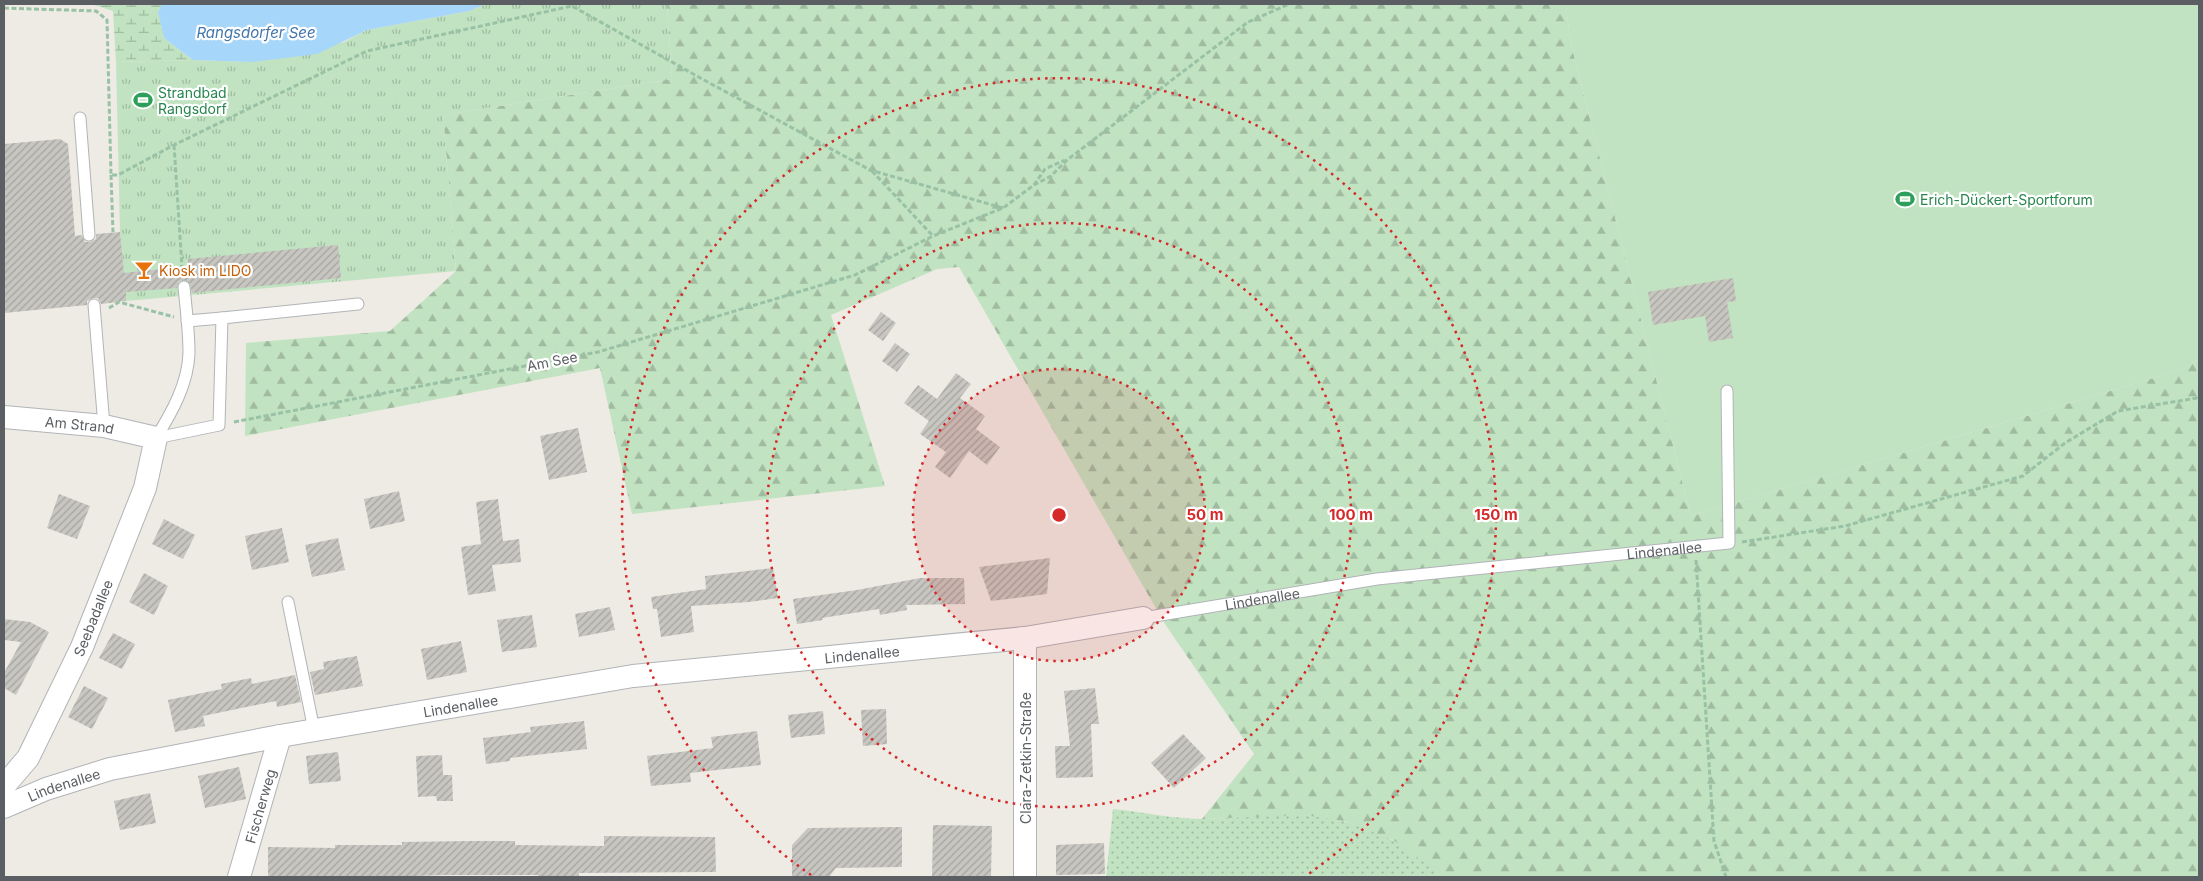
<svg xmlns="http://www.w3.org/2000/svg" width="2203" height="881" font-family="Inter,sans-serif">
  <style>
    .grass { fill: url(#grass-dots) }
    .forest { fill: url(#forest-firs) }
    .wetland { fill: url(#wetland-marsh) }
    .park { fill: url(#park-tufts) }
    .garden { fill: #c1e3c1 }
    .water { fill: #a6d6fa }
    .building { fill: url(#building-hatch) }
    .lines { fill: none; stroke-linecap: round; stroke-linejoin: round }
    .service-casing { stroke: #b1b4b8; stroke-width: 13 }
    .minor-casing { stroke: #b1b4b8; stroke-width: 24 }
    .path { stroke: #99c1a5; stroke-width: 3; stroke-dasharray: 5 2.5; stroke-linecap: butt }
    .service { stroke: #fff; stroke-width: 11 }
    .minor { stroke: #fff; stroke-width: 22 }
    .ring { fill: none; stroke: #d62828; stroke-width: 2.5; stroke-dasharray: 2.5 5 }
    .labels { text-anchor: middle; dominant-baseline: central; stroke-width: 4.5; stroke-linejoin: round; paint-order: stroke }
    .leisure-label { font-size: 14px; fill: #27864d; stroke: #fff; text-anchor: start }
    .food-label { font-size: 14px; fill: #c56008; stroke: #fff; text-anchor: start }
    .street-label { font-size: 14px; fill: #5b5f63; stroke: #fff }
    .water-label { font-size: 15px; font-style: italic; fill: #4477ab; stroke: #fff }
    .centre { fill: #d62828; stroke: #fff; stroke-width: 2.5 }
    .ring-label { font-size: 15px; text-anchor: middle; font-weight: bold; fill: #d62828; stroke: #fff; stroke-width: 4.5; stroke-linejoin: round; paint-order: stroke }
  </style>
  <defs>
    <pattern id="grass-dots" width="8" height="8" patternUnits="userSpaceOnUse" patternTransform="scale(1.25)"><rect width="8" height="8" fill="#c1e3c1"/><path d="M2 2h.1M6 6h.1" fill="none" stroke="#a0bba0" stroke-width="1.8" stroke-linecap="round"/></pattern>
    <pattern id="forest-firs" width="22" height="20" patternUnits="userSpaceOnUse" patternTransform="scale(1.25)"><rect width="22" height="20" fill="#c1e3c1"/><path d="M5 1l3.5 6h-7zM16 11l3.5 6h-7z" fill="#a0bba0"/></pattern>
    <pattern id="wetland-marsh" width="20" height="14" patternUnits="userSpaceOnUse" patternTransform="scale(1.25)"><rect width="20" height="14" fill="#c1e3c1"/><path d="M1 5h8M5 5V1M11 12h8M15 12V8" fill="none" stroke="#a0bba0"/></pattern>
    <pattern id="park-tufts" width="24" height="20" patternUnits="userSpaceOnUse" patternTransform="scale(1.25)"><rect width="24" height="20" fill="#c1e3c1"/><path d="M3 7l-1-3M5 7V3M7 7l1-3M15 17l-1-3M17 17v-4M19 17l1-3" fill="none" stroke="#a0bba0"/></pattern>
    <pattern id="building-hatch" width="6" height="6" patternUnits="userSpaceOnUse" patternTransform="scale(1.25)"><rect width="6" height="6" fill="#c8c6c0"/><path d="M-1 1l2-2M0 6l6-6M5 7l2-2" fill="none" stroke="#a5a4a0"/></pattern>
  </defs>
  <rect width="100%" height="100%" fill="#edebe3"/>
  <!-- grass -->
  <path class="grass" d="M1113,809C1143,812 1174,819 1204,819C1237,818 1270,814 1303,815C1350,816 1410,842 1442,877H1106Z"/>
  <!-- forest -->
  <path class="forest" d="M667,4H1566L1570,40L1691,516L2187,368L2199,359V877H1442L1436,871L1393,840L1345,821L1304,815L1202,819L1254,754L1165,624L959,267L937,269L831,315L885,486L632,514L600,368L245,436L246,343L390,331L456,271L443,115L672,79Z"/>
  <!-- wetland -->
  <path class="wetland" d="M72,4H162L158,12L164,38L193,60L116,62L113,11L94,5Z"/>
  <!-- park -->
  <path class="park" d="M486,4H667L672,79L443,115L456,271L126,301L120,232L116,62L193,60L251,62L344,42L367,30L469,11Z"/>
  <!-- garden -->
  <path class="garden" d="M1566,4H2199V359L2187,368L1691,516L1570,40Z"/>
  <!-- water -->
  <path class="water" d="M162,4H486L469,11L367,30L317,54L251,62L193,60L164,38L158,12Z"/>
  <!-- building -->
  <g class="building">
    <path d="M60,139L68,144L75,236L82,235L85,242H90L96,239V234L120,232L124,273L188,266V259L338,245L341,278L192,293L190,283L184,280L179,281L177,288L126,292V301L101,304L98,298H93L87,301V305L4,313V144Z"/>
    <path d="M1733,278L1736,301L1727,302L1733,338L1709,342L1705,316L1653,325L1648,292Z"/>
    <path d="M881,312L896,323L883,341L868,330Z"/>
    <path d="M895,343L910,354L897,372L882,361Z"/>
    <path d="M956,373L971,384L960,398L985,416L976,429L1000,447L987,465L969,451L950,478L935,467L946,452L920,434L929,421L904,403L918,385L937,399Z"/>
    <path d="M578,428L587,472L549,480L540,436Z"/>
    <path d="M399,491L405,521L370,529L364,499Z"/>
    <path d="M59,494L90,506L77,539L47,528Z"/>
    <path d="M498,499L503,541L519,539L521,562L492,565L496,591L468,595L461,547L481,544L476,502Z"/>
    <path d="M164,519L195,535L183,559L152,544Z"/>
    <path d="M282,528L289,562L252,570L245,536Z"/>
    <path d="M338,538L345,570L312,577L305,545Z"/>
    <path d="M1050,558L1047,594L991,601L979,567Z"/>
    <path d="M773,568L778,598L749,602L691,606L694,632L661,637L657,609H653L651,597L706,589L705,576Z"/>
    <path d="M144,573L168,586L154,615L129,602Z"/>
    <path d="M920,578H964L965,604L906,605L907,610L880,615L879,609L822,618L823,620L797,624L793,599L857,590Z"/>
    <path d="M610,607L615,630L579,637L575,614Z"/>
    <path d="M532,615L537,647L502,652L497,620Z"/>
    <path d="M4,619L30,622L49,632L16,695L4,688V673L21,642L4,640Z"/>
    <path d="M113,633L135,644L122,669L99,658Z"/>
    <path d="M461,641L467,672L427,680L421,649Z"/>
    <path d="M357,656L363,686L315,695L310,672L324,669L323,662Z"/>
    <path d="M295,675L301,702L277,707L276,701L203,716L205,726L175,732L168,700L222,689L221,684L251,678L252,684Z"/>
    <path d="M84,686L108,698L92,729L68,717Z"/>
    <path d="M1095,688L1099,724H1091L1093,777L1056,778L1055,746H1070L1064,691Z"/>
    <path d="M886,709L887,744L863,746L861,710Z"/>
    <path d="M823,711L825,734L791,738L788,715Z"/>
    <path d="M584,721L587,749L510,758V761L486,764L483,738L531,732L530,727Z"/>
    <path d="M757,731L761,765L690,773L691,782L651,786L647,756L713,748L711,737Z"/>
    <path d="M1183,734L1206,758L1174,788L1151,763Z"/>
    <path d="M338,752L341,781L309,784L306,756Z"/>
    <path d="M442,755L443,775H452L453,801H437L436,796L418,797L416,756Z"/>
    <path d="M239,767L246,799L205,808L198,776Z"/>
    <path d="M150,793L156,823L120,830L114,801Z"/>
    <path d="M933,825L992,826L991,877H932Z"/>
    <path d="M902,827V867L836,868L829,877H792V845L808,828Z"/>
    <path d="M604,836L715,837L716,872L579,873V877H538V875H445L384,877H268V847L335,848V845H402V842L474,841H515V845L604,846Z"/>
    <path d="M1104,843L1105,874L1056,875V845Z"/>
  </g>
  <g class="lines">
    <!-- service casing -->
    <g class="service-casing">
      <g id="service">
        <path d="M80,118L89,235"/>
        <path d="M94,305L104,426"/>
        <path d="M187,321L222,318"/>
        <path d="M156,438L219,425L222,318L358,304"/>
        <path d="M156,438C172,412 188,384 189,353C189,331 186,308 184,287"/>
        <path d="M288,602L314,730"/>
        <path id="s1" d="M1143,618L1377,579L1729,543L1727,391"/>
      </g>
    </g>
    <!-- minor casing -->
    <g class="minor-casing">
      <g id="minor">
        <path id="s2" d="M4,417L104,426L156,438L145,488L82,647L28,758L4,786"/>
        <path d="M1025,638V877"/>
        <path id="s3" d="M4,807L46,789L110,769L280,736L633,676L1025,638L1143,618"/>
        <path id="s4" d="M239,877L280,736"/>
      </g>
    </g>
    <!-- path -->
    <g class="path">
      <path d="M4,8L96,11L107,20L111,175H118L174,145L367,51L572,6L704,80L870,170L1003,208"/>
      <path d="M174,145L182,267"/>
      <path d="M872,171L933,236"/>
      <path d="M111,175L113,232"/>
      <path d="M1034,185L1045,169L1065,160"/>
      <path d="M109,308L119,302L174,317"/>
      <path d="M234,422L598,352L855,275L933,236L1003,208L1034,185L1051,176L1067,160L1248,22L1289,4"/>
      <path d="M1742,542L1845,526L2023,476L2065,443L2118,411L2197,398L2199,399"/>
      <path d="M1696,560L1714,841L1726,877"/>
    </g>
    <!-- service -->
    <use href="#service" class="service"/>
    <!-- minor -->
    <use href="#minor" class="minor"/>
  </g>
  <!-- distance rings -->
  <circle cx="1059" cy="515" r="146" fill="#d62828" fill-opacity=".12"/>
  <g class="ring">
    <circle cx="1059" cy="515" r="146"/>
    <circle cx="1059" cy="515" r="292"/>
    <path d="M811 875A437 437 0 1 1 1307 875"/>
  </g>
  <!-- icons -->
  <defs>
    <g id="stadium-bare" transform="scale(1.5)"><path d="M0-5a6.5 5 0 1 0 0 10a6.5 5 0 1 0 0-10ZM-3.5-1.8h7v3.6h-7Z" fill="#2e9e5b" stroke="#fff" stroke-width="2.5" paint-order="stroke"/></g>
    <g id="bar-bare" transform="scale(1.5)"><path d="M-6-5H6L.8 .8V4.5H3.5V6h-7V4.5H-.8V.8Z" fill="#e8710a" stroke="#fff" stroke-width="2.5" paint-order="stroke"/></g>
  </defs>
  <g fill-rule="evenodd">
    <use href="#stadium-bare" x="143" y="100"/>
    <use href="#stadium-bare" x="1905" y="199"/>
    <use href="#bar-bare" x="144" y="270"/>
  </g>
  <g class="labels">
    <!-- leisure labels -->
    <g class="leisure-label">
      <text x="158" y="92">Strandbad<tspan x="158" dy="16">Rangsdorf</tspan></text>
      <text x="1920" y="199">Erich-Dückert-Sportforum</text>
    </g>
    <!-- food labels -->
    <g class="food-label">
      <text x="159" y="270">Kiosk im LIDO</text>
    </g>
    <!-- street labels -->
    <g class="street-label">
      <text transform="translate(552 361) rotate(-11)">Am See</text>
      <text stroke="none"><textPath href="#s2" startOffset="76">Am Strand</textPath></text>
      <text stroke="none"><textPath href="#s1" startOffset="526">Lindenallee</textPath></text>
      <text stroke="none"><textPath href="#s1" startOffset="121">Lindenallee</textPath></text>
      <text transform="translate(93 618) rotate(-68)">Seebadallee</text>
      <text stroke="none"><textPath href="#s3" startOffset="874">Lindenallee</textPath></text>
      <text stroke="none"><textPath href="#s3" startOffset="469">Lindenallee</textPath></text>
      <text transform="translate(1025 758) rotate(-90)">Clara-Zetkin-Straße</text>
      <text stroke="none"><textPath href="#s3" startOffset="64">Lindenallee</textPath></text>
      <text stroke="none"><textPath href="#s4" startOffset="74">Fischerweg</textPath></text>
    </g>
    <!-- water labels -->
    <g class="water-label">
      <text x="256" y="32">Rangsdorfer See</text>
    </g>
  </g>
  <circle cx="1059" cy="515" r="8" class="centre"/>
  <g class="ring-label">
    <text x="1205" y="520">50 m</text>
    <text x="1351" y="520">100 m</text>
    <text x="1496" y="520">150 m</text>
  </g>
  <!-- border -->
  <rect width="2203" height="881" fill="none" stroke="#5b5f63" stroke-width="10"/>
</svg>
